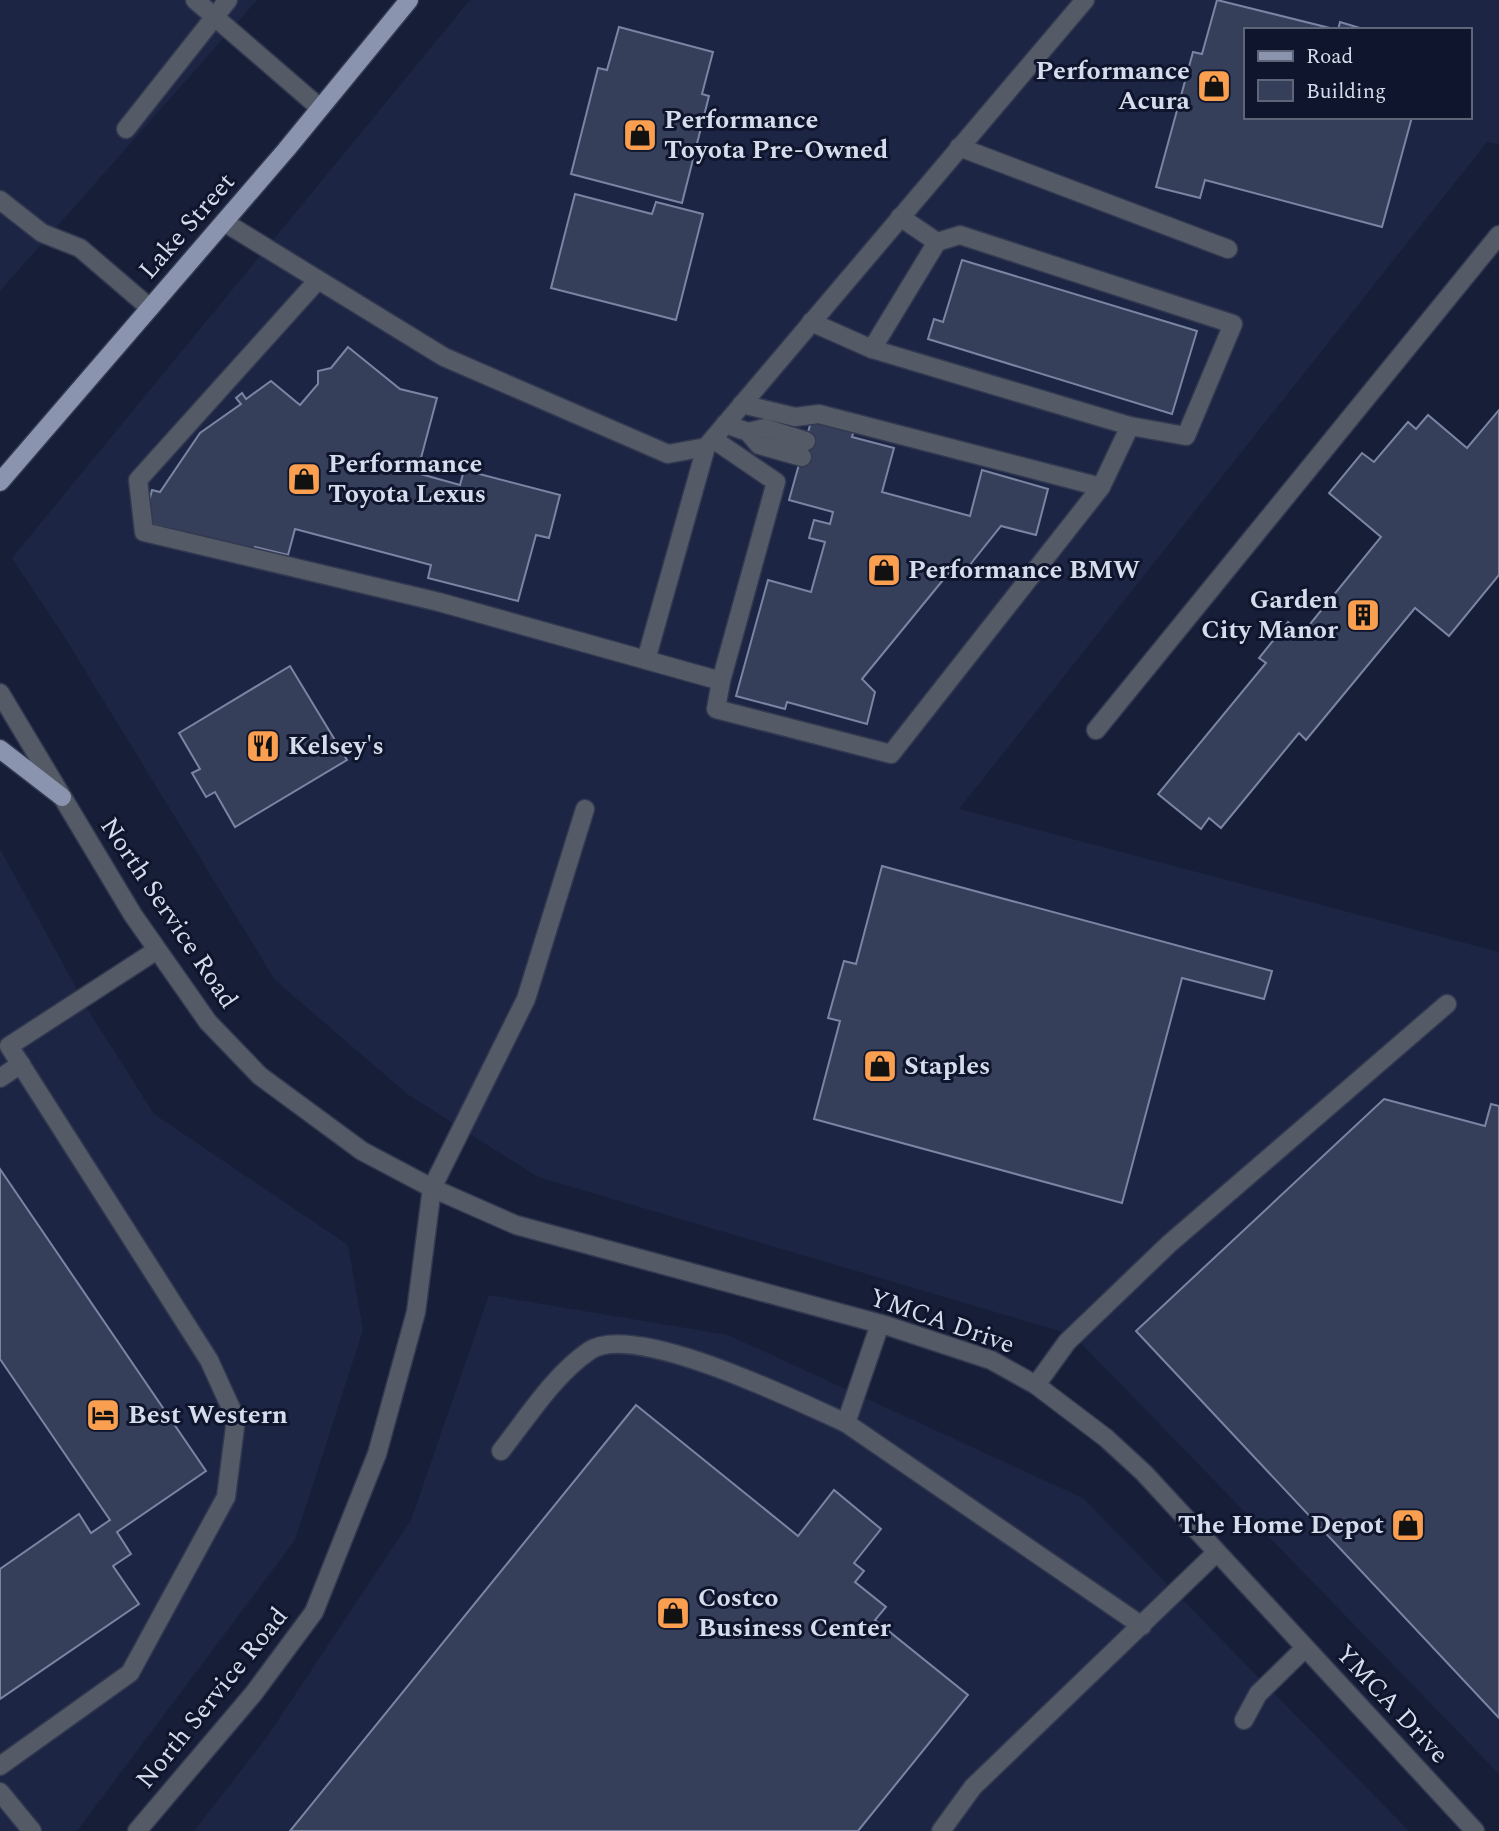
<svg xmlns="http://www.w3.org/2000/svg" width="1499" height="1831" font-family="Spectral,serif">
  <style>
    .built { fill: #1c2544; fill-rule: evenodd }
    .building { fill: #363f5a; stroke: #7a85a4; stroke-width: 2 }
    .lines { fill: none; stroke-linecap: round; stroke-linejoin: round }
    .minor-casing { stroke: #323950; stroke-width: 21 }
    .major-casing { stroke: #323950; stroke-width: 21 }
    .minor { stroke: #555a67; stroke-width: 18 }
    .major { stroke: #8a94ae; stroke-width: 18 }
    .labels { text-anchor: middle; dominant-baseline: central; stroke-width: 6; stroke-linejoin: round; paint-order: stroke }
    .poi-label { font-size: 26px; font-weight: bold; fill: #d5dcec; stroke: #0e152c; text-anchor: start }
    .street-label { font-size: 26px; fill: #d5dcec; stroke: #0e152c }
  </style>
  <rect width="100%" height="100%" fill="#171e37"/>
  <!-- built -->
  <g class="built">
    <path d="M0,0H257L0,291Z"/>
    <path d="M470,0H1499V144L1487,142L959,809L1499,952V1774L1073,1335L538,1177L407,1094L275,980L62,633L12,558ZM1245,30H1469V117H1245Z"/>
    <path d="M0,849L90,1013L154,1114L348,1245L363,1330L295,1540L77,1831H0Z"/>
    <path d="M489,1295L728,1335L1083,1498L1409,1831H194L267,1737L411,1520Z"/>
  </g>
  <!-- building -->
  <g class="building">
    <path d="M1217,0L1338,30L1340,22L1360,28V30H1245V117H1412L1382,227L1205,180L1200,198L1156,187L1193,52L1202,54Z"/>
    <path d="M619,27L713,52L702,94L709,96L682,203L571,174L598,68L607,70Z"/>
    <path d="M575,194L652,214L656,202L703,214L676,320L551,288Z"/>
    <path d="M962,260L1197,331L1172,414L928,339L934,319L943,322Z"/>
    <path d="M348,347L400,389L437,398L417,473L460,485L464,470L560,495L549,538L536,535L518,601L428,578L431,565L295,529L288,555L255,547L254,551L144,522L152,490L160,492L200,433L241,404L236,398L242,393L246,399L271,381L300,405L318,384V371L331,368Z"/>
    <path d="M1499,410V575L1449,636L1415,608L1306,740L1299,733L1221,828L1209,818L1201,829L1158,794L1266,663L1259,658L1288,622L1302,634L1381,537L1329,493L1362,453L1374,462L1408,422L1416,429L1428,415L1467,448Z"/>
    <path d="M812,418L854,430L852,437L894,448L882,492L970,516L982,470L1048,489L1036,535L1001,526L969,566L964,565L962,572L952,569L862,679L875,692L867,724L787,702L785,709L736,696L768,580L811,592L825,542L809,538L814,520L830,524L833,512L789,500Z"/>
    <path d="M290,666L347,760L235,827L215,792L206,797L192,773L200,769L179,733Z"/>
    <path d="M882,866L1272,971L1264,999L1182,978L1122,1203L814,1119L840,1021L828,1018L844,961L856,964Z"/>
    <path d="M1384,1099L1485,1126L1491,1104L1499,1106V1718L1136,1331Z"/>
    <path d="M0,1169L206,1471L117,1532L131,1554L113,1566L139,1604L0,1699V1569L79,1514L91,1533L110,1520L0,1359Z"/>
    <path d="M636,1405L798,1536L834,1490L881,1529L854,1563L864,1571L855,1582L886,1607L875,1620L968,1695L858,1831H290Z"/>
  </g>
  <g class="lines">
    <!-- minor casing -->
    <g class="minor-casing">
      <g id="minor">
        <path d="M195,0L320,108"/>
        <path d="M126,129L228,0"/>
        <path d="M959,147L1228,249"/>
        <path d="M0,200L42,233L80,248L150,308"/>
        <path d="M224,222L444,357L668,454L706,447L1085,0"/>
        <path d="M937,242L960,235L1233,324L1186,436L1130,426L1101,487"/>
        <path d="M318,280L138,480L144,532L439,602L646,660L706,447"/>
        <path d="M811,322L872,349L937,242L900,217"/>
        <path d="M872,349L1130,426"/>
        <path d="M725,424L748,432L759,445L802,457"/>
        <path d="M748,432L765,428L806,441"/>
        <path d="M646,660L721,681L776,482L713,439"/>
        <path d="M721,681L716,709L891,754L1101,487L819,414L795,417L742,404"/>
        <path d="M0,693L133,915L208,1022L260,1076L362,1151L432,1188L516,1225L888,1326L991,1360L1036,1385L1106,1438L1144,1473L1475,1831"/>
        <path d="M1096,730L1499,235"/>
        <path d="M0,1078L21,1064"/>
        <path d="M1036,1385L1067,1342L1169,1244L1447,1004"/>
        <path d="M846,1423L1142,1626"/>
        <path d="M501,1451C527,1418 554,1375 589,1351C633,1320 799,1402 846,1423L880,1324"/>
        <path d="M1244,1720L1258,1694L1304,1649"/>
        <path d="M0,1766L130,1673L226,1497L236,1419L209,1360L9,1046L157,950"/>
        <path d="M0,1792L32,1831"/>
        <path d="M137,1831L254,1693L314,1612L377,1454L416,1312L432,1188L526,999L585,809"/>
        <path d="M941,1831L973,1787L1216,1553"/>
      </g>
    </g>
    <!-- major casing -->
    <g class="major-casing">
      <g id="major">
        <path d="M0,482L286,150L409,0"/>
        <path d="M0,749L62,797"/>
      </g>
    </g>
    <!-- minor -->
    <use href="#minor" class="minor"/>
    <!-- major -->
    <use href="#major" class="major"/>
  </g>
  <!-- icons -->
  <defs>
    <g id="shop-square" transform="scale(1.75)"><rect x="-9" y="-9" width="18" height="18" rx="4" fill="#fa9f4f" stroke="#0e152c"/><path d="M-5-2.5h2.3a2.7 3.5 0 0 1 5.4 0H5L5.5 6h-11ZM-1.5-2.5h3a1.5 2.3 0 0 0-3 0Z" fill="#111"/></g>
    <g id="building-square" transform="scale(1.75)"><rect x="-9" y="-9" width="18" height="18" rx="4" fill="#fa9f4f" stroke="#0e152c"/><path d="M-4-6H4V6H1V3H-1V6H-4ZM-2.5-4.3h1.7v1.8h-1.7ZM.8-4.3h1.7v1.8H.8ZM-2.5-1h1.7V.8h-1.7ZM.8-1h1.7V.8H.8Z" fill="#111"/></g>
    <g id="restaurant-square" transform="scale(1.75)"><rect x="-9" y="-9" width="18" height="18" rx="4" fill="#fa9f4f" stroke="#0e152c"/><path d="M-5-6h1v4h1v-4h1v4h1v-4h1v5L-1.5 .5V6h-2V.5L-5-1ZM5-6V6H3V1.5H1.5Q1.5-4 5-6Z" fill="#111"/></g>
    <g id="hotel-square" transform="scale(1.75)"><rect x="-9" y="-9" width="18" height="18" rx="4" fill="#fa9f4f" stroke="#0e152c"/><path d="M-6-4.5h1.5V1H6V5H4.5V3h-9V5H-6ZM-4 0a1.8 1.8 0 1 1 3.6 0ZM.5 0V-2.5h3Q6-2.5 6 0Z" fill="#111"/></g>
  </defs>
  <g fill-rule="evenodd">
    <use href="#shop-square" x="1214" y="86"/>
    <use href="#shop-square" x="640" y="135"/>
    <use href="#shop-square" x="304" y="479"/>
    <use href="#shop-square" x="884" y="570"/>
    <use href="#building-square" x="1363" y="615"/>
    <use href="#restaurant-square" x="263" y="746"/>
    <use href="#shop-square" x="880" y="1066"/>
    <use href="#hotel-square" x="103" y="1415"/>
    <use href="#shop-square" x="1408" y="1525"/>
    <use href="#shop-square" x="673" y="1613"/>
  </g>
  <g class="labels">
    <!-- poi labels -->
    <g class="poi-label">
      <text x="1190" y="71" text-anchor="end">Performance<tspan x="1190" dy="30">Acura</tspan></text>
      <text x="664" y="120">Performance<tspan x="664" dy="30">Toyota Pre-Owned</tspan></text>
      <text x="328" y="464">Performance<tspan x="328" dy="30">Toyota Lexus</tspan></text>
      <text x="908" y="570">Performance BMW</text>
      <text x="1338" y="600" text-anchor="end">Garden<tspan x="1338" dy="30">City Manor</tspan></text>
      <text x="288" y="746">Kelsey's</text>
      <text x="904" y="1066">Staples</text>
      <text x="128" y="1415">Best Western</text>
      <text x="1384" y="1525" text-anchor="end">The Home Depot</text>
      <text x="698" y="1598">Costco<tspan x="698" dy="30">Business Center</tspan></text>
    </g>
    <!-- street labels -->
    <g class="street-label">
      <text transform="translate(187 226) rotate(-49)">Lake Street</text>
      <text transform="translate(169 913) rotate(56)">North Service Road</text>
      <text transform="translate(942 1321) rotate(19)">YMCA Drive</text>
      <text transform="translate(212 1698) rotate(-51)">North Service Road</text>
      <text transform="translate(1392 1704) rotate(47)">YMCA Drive</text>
    </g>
  </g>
  <!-- legend -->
  <rect x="1244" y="28" width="228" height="91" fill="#0e152c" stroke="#5e6579" stroke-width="2"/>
  <rect x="1258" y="51" width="35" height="10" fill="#8a94ae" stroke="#5e6579" stroke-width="2"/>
  <text x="1306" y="63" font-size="21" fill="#d5dcec">Road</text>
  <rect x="1258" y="80" width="35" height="21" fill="#363f5a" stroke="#5e6579" stroke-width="2"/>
  <text x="1306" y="98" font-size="21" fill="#d5dcec">Building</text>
</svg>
